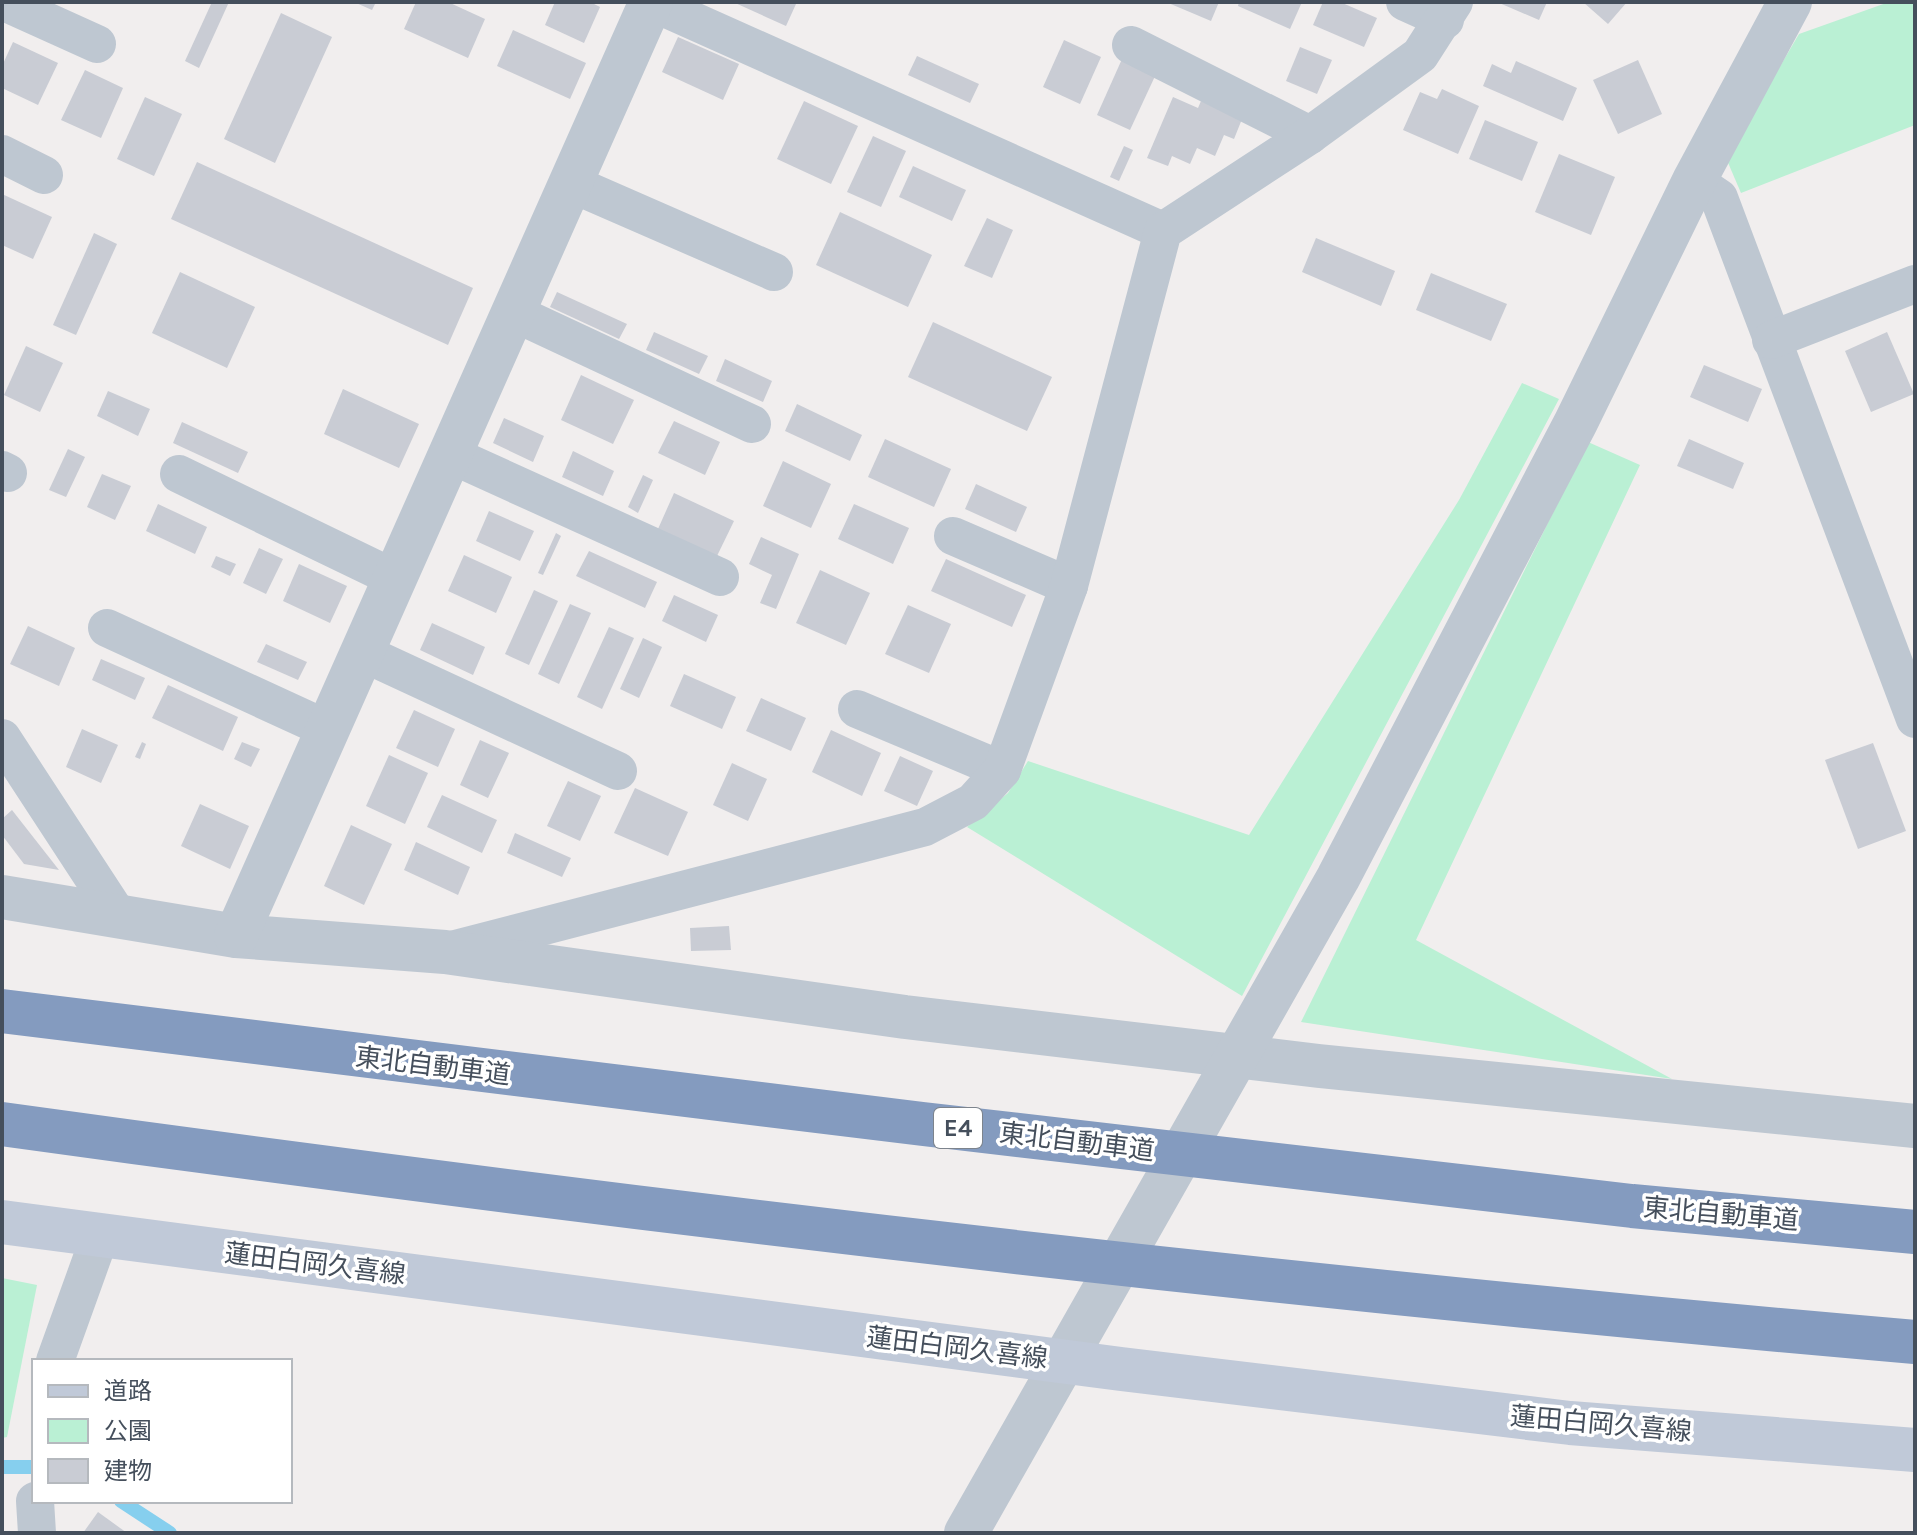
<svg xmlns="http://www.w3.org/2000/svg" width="1917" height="1535" font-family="Karla,'Noto Sans JP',sans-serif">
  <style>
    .green { fill: #baf0d4 }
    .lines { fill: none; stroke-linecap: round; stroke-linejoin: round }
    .stream { stroke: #86cfee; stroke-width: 14 }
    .building { fill: #c9ccd4 }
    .minor { stroke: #bec7d1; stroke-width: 38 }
    .tertiary { stroke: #bec7d1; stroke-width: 44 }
    .secondary { stroke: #c0c9d8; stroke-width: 44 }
    .motorway { stroke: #849bbf; stroke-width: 44 }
    .labels { text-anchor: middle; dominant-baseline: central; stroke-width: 7; stroke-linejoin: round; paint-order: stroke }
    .shield { fill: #fff; stroke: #7d848d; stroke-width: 2 }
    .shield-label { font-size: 24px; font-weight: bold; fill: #454f5c }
    .street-label { font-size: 26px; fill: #454f5c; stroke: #fff }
  </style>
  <rect width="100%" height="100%" fill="#f1eeee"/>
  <!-- green -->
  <g class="green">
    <path d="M1889,2H1915V125L1741,193L1726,158L1799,34Z"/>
    <path d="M1522,383L1559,399L1242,996L967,827L1008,793L1028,761L1249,835L1459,500Z"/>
    <path d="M1588,442L1640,465L1416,940L1672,1079L1301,1022Z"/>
    <path d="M2,1278L37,1285L7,1437L2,1438Z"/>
  </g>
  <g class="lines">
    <!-- stream -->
    <g class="stream">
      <path d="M2,1467H34"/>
      <path d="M121,1501L170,1533"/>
    </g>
  </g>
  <!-- building -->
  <g class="building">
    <path d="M212,2H229L199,68L185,61Z"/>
    <path d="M354,2H376L372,10Z"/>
    <path d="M416,2H448L485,19L468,58L404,29Z"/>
    <path d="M555,2H590L600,7L584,43L545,25Z"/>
    <path d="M733,2H791L796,4L786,26Z"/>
    <path d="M1166,2H1219L1211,21Z"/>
    <path d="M1239,2H1302L1290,29L1238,6Z"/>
    <path d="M1323,2H1340L1377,18L1364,47L1313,25Z"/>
    <path d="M1497,2H1547L1539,20Z"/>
    <path d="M1583,2H1627L1608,24Z"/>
    <path d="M281,13L332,37L275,163L224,139Z"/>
    <path d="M513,30L586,63L570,99L497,66Z"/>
    <path d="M678,37L739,64L723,100L662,72Z"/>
    <path d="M1064,40L1101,57L1080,104L1043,87Z"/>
    <path d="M13,42L58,63L38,105L2,88V66Z"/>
    <path d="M1300,47L1332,60L1317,94L1286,81Z"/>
    <path d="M917,56L979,84L970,103L908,75Z"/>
    <path d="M1122,59L1156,74L1130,130L1097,115Z"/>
    <path d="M1638,60L1662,114L1618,134L1593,80Z"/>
    <path d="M1516,61L1577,88L1563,121L1483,86L1492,64L1511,73Z"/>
    <path d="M85,70L123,88L101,138L61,120Z"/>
    <path d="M1442,89L1479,106L1458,154L1403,130L1420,92L1437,99Z"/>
    <path d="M145,97L182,114L154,176L117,159Z"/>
    <path d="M1173,97L1198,108L1201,101L1242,119L1234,139L1224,135L1215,156L1197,148L1190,164L1172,156L1168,166L1147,158Z"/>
    <path d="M804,101L858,126L831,184L777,159Z"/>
    <path d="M1485,120L1538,142L1522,181L1469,159Z"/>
    <path d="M873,136L906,151L881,207L847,192Z"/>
    <path d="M1124,146L1133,150L1119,181L1110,177Z"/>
    <path d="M1559,154L1615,177L1591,235L1535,212Z"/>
    <path d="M197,162L473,288L448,345L171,219Z"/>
    <path d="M913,166L966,190L952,221L899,197Z"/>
    <path d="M2,194L52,217L33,259L2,245Z"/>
    <path d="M840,212L932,255L908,307L816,265Z"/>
    <path d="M987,218L1013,230L992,278L964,266Z"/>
    <path d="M94,233L117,244L76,335L53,325Z"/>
    <path d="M1316,238L1395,271L1381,306L1302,272Z"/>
    <path d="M180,272L255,307L227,368L152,333Z"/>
    <path d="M1431,273L1507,304L1491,341L1416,310Z"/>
    <path d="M557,292L627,324L619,339L550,307Z"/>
    <path d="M933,322L1052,377L1027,431L908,377Z"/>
    <path d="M654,332L708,356L699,374L646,350Z"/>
    <path d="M1887,332L1914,394L1871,412L1845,351Z"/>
    <path d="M26,346L63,363L40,412L4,395Z"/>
    <path d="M725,359L772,381L763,402L716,381Z"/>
    <path d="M1704,365L1762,389L1748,422L1690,397Z"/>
    <path d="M581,375L634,400L613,444L561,420Z"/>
    <path d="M343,389L419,424L399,468L324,434Z"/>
    <path d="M108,391L150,409L138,436L97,416Z"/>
    <path d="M797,404L862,435L850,461L785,431Z"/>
    <path d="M504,418L544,436L533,462L493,443Z"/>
    <path d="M674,421L720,442L705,475L658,453Z"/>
    <path d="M182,422L248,452L238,473L173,443Z"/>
    <path d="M885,439L951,469L934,507L868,477Z"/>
    <path d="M1689,439L1744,463L1733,489L1677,466Z"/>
    <path d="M68,449L85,457L66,497L49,490Z"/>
    <path d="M573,451L614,471L603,496L562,477Z"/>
    <path d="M783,461L831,484L811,528L763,506Z"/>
    <path d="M102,474L131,486L115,520L87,507Z"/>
    <path d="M643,475L653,480L638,513L628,507Z"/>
    <path d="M976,484L1027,507L1016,532L965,509Z"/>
    <path d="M674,493L734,521L717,556L658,529Z"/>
    <path d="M158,504L207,527L195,554L146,531Z"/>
    <path d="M854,504L909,528L893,564L838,539Z"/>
    <path d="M489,511L534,531L520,561L476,541Z"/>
    <path d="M556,533L561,536L543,575L538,573Z"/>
    <path d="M761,537L799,554L776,609L760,603L772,575L749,564Z"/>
    <path d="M259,548L283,559L266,594L243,583Z"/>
    <path d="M589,551L657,582L645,608L576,576Z"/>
    <path d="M464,555L512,577L496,613L448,591Z"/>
    <path d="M216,556L236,564L230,576L211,567Z"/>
    <path d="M946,559L1026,595L1012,627L931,591Z"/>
    <path d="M299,564L347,586L330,623L283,601Z"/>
    <path d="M820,570L870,593L846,645L796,623Z"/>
    <path d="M534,590L558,601L529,665L505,654Z"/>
    <path d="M674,595L718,615L706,642L662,621Z"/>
    <path d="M570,604L591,613L559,684L538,674Z"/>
    <path d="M908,605L951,624L929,673L885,654Z"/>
    <path d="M432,623L485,647L473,675L420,650Z"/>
    <path d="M28,626L75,648L59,686L10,664Z"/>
    <path d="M609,627L634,638L602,709L577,697Z"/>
    <path d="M643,638L662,647L639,698L620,689Z"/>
    <path d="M266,644L307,662L298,680L257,662Z"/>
    <path d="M101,659L145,678L135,700L92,680Z"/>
    <path d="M684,674L736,697L722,729L670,706Z"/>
    <path d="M168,685L238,717L223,751L152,718Z"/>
    <path d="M761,698L806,718L791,751L746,731Z"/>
    <path d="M414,710L455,729L438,767L396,748Z"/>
    <path d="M82,729L118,745L101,783L66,767Z"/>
    <path d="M831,730L881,753L862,796L812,772Z"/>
    <path d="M480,740L509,753L488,798L460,785Z"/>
    <path d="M142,742L146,744L140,759L135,757Z"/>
    <path d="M242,742L260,749L251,767L234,759Z"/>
    <path d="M1873,743L1906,831L1858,849L1825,760Z"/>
    <path d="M389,755L428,773L405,824L366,806Z"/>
    <path d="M900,756L933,771L917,806L884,791Z"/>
    <path d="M732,763L767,779L748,821L713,805Z"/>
    <path d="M568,781L601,796L580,841L547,826Z"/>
    <path d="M635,788L688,812L668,856L614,833Z"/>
    <path d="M442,795L497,820L482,853L427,827Z"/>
    <path d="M200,804L249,826L230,869L181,846Z"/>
    <path d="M12,810L59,870L24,864L2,835V819Z"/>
    <path d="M351,825L392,844L364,905L324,886Z"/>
    <path d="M515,833L571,858L562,877L507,853Z"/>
    <path d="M416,842L470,867L458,895L404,870Z"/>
    <path d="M729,926L731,950L691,951L690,928Z"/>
    <path d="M98,1512L127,1533H83Z"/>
  </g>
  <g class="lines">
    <!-- minor -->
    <g class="minor">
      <path d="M4,2L97,44"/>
      <path d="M651,2L1163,231"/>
      <path d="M1405,2L1445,20"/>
      <path d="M1131,45L1310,135"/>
      <path d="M2,154L44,175"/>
      <path d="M1694,181L1719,198L1915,719"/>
      <path d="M570,183L774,272"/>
      <path d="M512,312L752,424"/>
      <path d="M1771,340L1915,284"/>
      <path d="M449,454L720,577"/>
      <path d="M2,470L8,473"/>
      <path d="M179,474L394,578"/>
      <path d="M953,536L1069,586"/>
      <path d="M107,628L327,729"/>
      <path d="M361,652L618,771"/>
      <path d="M857,709L1002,770"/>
      <path d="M2,738L117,914"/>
      <path d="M452,950L925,827L973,802L1002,770L1069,586L1163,231L1310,135L1420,55L1454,2"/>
      <path d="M55,1361L100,1236"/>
      <path d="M35,1501L37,1533"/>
    </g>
    <!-- tertiary -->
    <g class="tertiary">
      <path d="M2,897L236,936L445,952L905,1017L1319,1066L1915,1126"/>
      <path d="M236,936L651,2"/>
      <path d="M966,1533L1338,878L1576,422L1694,181L1790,2"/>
    </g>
    <!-- secondary -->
    <path class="secondary" d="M2,1222L1121,1369L1570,1423L1915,1450"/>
    <!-- motorway -->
    <g class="motorway">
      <path d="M2,1011L923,1124L1632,1206L1915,1232"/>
      <path d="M2,1124C638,1212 1275,1287 1915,1342"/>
    </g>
  </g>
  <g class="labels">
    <!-- shield labels -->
    <rect class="shield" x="934" y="1108" width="48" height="40" rx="6"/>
    <g class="shield-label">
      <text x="958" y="1128">E4</text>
    </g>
    <!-- street labels -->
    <g class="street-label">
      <text transform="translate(433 1066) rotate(7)">東北自動車道</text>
      <text transform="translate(1077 1142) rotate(7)">東北自動車道</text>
      <text transform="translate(1721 1214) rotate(5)">東北自動車道</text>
      <text transform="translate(315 1264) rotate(7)">蓮田白岡久喜線</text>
      <text transform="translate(957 1348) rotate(7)">蓮田白岡久喜線</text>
      <text transform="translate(1601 1424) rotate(5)">蓮田白岡久喜線</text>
    </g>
  </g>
  <!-- border -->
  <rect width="1917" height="1535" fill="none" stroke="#454f5c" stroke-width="8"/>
  <!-- legend -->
  <rect x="32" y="1359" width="260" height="144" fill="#ffffff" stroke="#b5b9be" stroke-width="2"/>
  <rect x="48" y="1385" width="40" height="12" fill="#c0c9d8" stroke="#b5b9be" stroke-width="2"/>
  <text x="104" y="1399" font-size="24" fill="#454f5c">道路</text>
  <rect x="48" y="1419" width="40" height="24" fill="#baf0d4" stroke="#b5b9be" stroke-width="2"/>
  <text x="104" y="1439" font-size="24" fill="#454f5c">公園</text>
  <rect x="48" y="1459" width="40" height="24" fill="#c9ccd4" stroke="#b5b9be" stroke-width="2"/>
  <text x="104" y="1479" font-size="24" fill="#454f5c">建物</text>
</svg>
